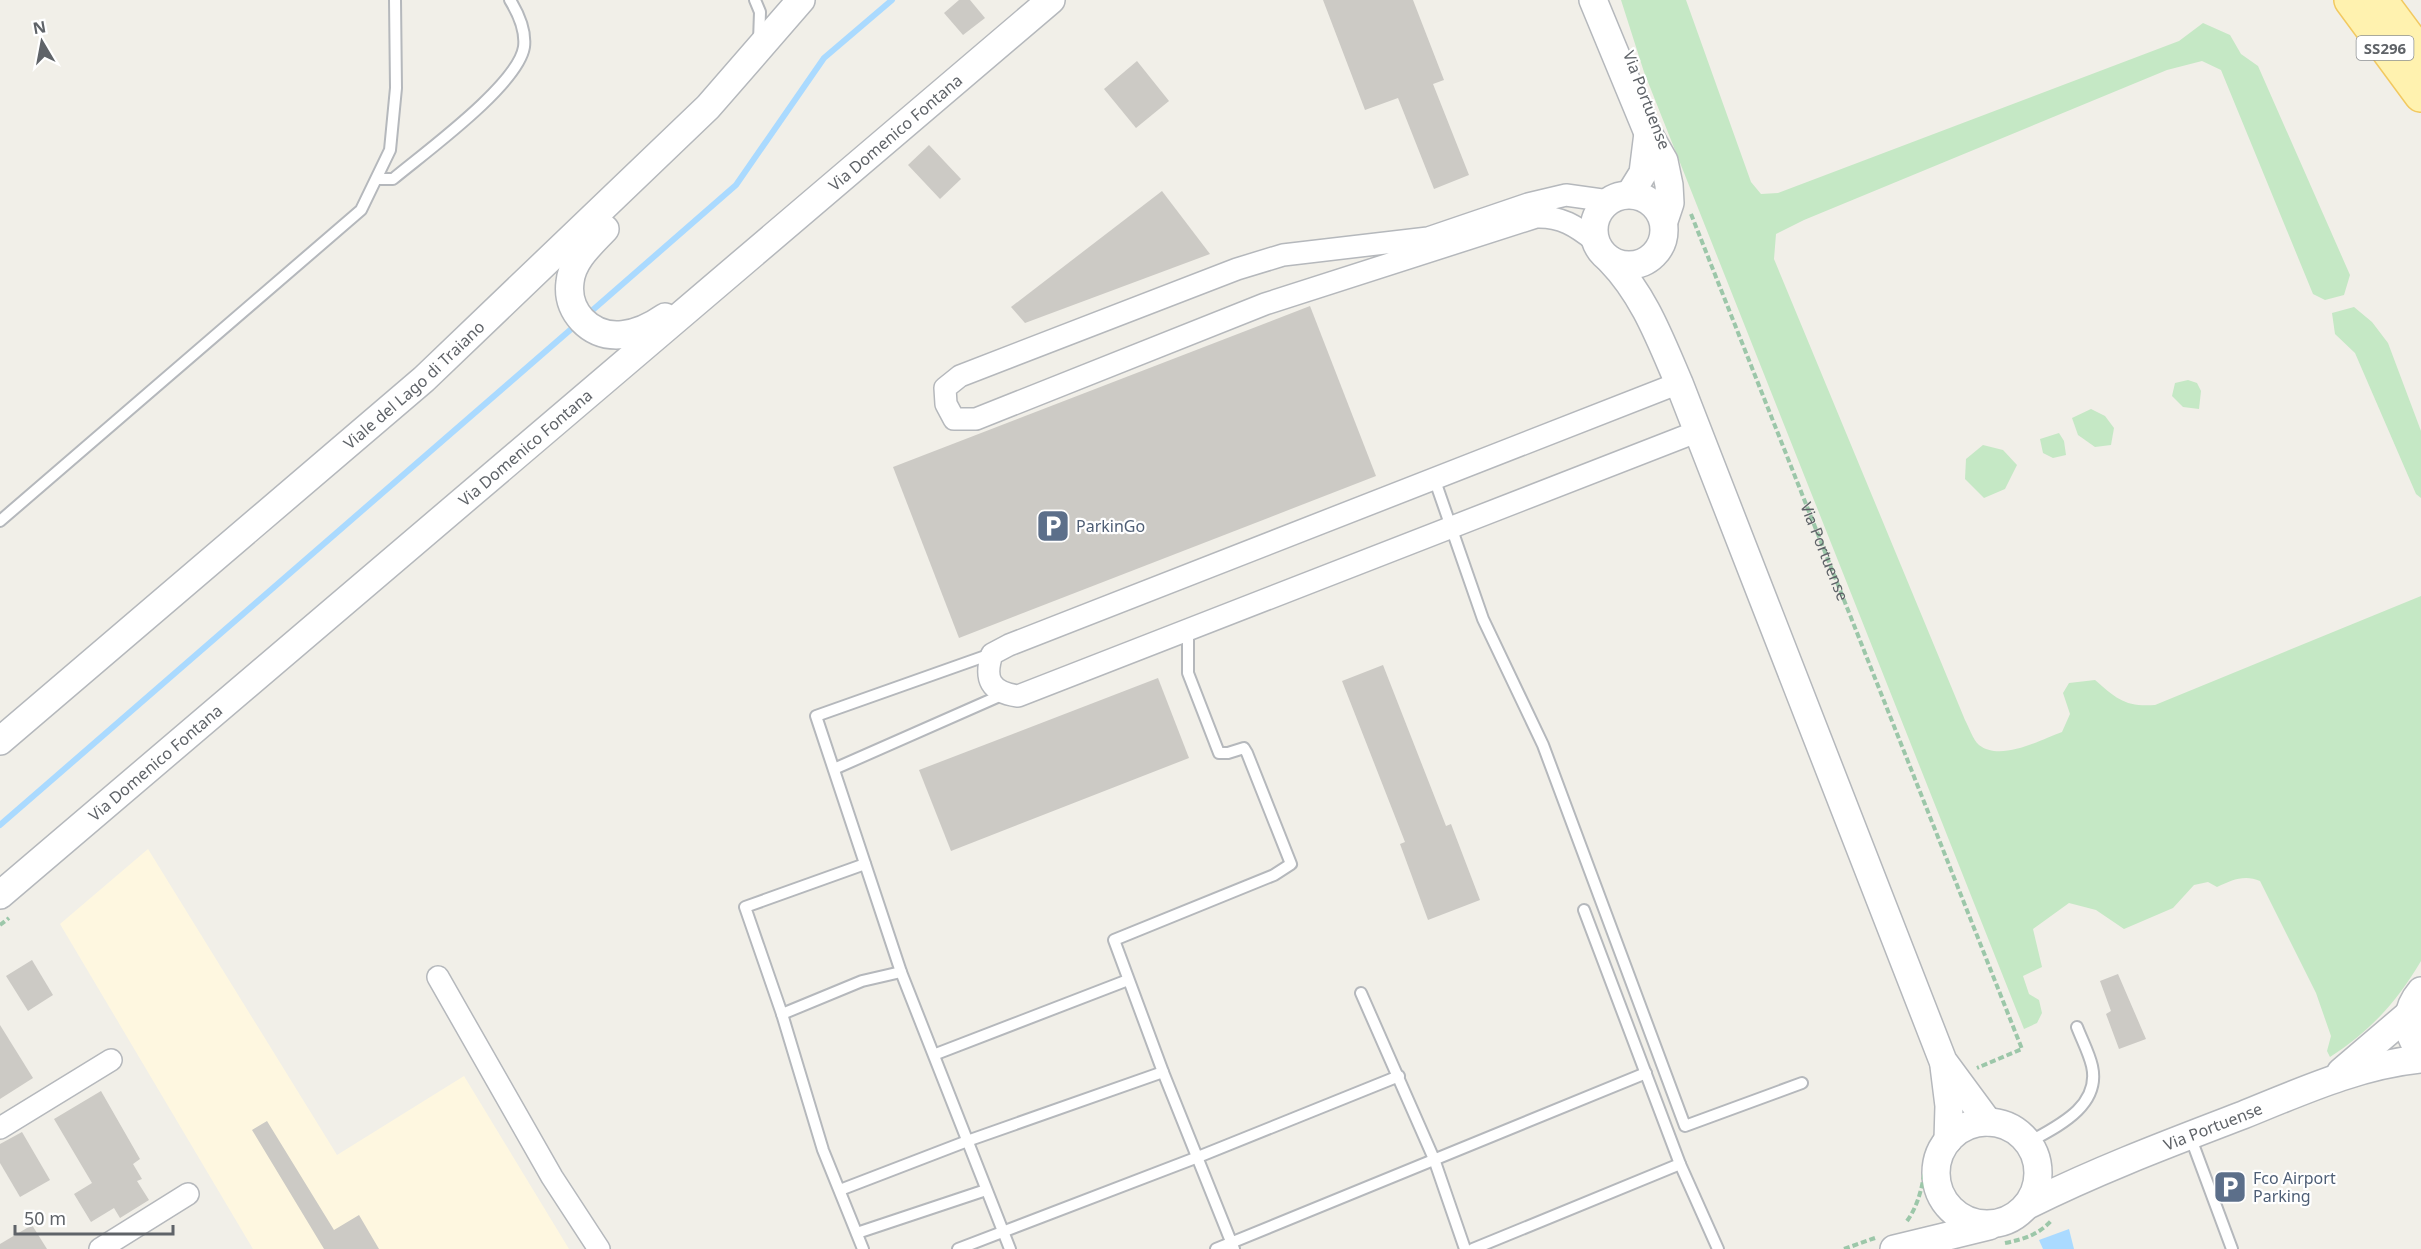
<svg xmlns="http://www.w3.org/2000/svg" width="2421" height="1249" font-family="'Noto Sans',sans-serif">
  <style>
    .commercial { fill: #fef7e0 }
    .green { fill: #c5e8c5 }
    .water { fill: #aadaff }
    .lines { fill: none; stroke-linecap: round; stroke-linejoin: round }
    .stream { stroke: #aadaff; stroke-width: 6 }
    .building { fill: #cccac5 }
    .service-casing { stroke: #b5b8bc; stroke-width: 14 }
    .minor-casing { stroke: #b5b8bc; stroke-width: 24 }
    .tertiary-casing { stroke: #b5b8bc; stroke-width: 30 }
    .primary-casing { stroke: #f2c960; stroke-width: 36 }
    .path { stroke: #9cc7a9; stroke-width: 4; stroke-dasharray: 6 3; stroke-linecap: butt }
    .service { stroke: #fff; stroke-width: 10 }
    .minor { stroke: #fff; stroke-width: 21 }
    .tertiary { stroke: #fff; stroke-width: 27 }
    .primary { stroke: #fff2af; stroke-width: 33 }
    .labels { text-anchor: middle; dominant-baseline: central; stroke-width: 4.5; stroke-linejoin: round; paint-order: stroke }
    .shield { fill: #fff; stroke: #8f9295; stroke-width: 1.5 }
    .shield-label { font-size: 15px; font-weight: bold; fill: #5f6368 }
    .street-label { font-size: 16px; fill: #5f6368; stroke: #fff }
    .service-label { font-size: 16px; fill: #4e5e75; stroke: #fff; text-anchor: start }
  </style>
  <rect width="100%" height="100%" fill="#f1efe8"/>
  <!-- commercial -->
  <path class="commercial" d="M148,849L337,1155L464,1076L569,1249H253L60,924Z"/>
  <!-- green -->
  <g class="green">
    <path d="M1621,0H1686L1751,182L1761,194L1778,193L2179,41L2203,23L2230,35L2241,54L2258,66L2350,275L2344,295L2325,300L2313,294L2221,70L2202,61L2167,70L1804,220L1776,234L1774,259L1965,720C1969,727 1973,740 1979,745C2001,762 2040,740 2062,732L2070,714L2063,693L2069,683L2095,680C2117,699 2125,707 2155,705L2421,596V961C2397,1002 2370,1031 2330,1057L2327,1051L2331,1036L2316,993L2260,881C2245,874 2231,880 2217,887L2208,882L2194,885L2173,908L2124,929L2096,910L2069,903L2033,929L2042,967L2023,976L2029,994L2039,1000L2042,1013L2037,1023L2024,1029L1644,72Z"/>
    <path d="M2354,307L2372,322L2388,343L2421,431V498L2416,494L2355,353L2335,334L2332,313Z"/>
    <path d="M2188,380L2197,383L2201,391L2199,409L2183,407L2172,396L2175,383Z"/>
    <path d="M2091,409L2105,416L2114,428L2111,445L2095,447L2078,435L2072,418Z"/>
    <path d="M2059,433L2064,441L2066,455L2053,458L2043,453L2040,439Z"/>
    <path d="M1983,445L2003,450L2017,465L2005,489L1984,498L1965,479L1966,459Z"/>
  </g>
  <!-- water -->
  <path class="water" d="M2069,1229L2074,1249H2043L2039,1240Z"/>
  <g class="lines">
    <!-- stream -->
    <g class="stream">
      <path d="M587,315L736,185L824,58L892,0"/>
      <path d="M0,825L577,324"/>
    </g>
  </g>
  <!-- building -->
  <g class="building">
    <path d="M959,0H970L985,18L963,35L944,13Z"/>
    <path d="M1323,0H1413L1444,80L1433,84L1469,175L1434,189L1398,98L1365,110Z"/>
    <path d="M1137,61L1169,101L1136,128L1104,89Z"/>
    <path d="M929,145L961,179L940,199L908,165Z"/>
    <path d="M1162,191L1210,254L1025,323L1011,307Z"/>
    <path d="M1310,306L1376,476L959,638L893,467Z"/>
    <path d="M1383,665L1446,826L1451,824L1480,900L1428,920L1400,844L1405,842L1342,681Z"/>
    <path d="M1158,678L1189,758L951,851L919,770Z"/>
    <path d="M32,960L53,995L28,1011L6,976Z"/>
    <path d="M2118,974L2146,1039L2119,1049L2106,1014L2111,1011L2100,981Z"/>
    <path d="M0,1025L33,1078L0,1099Z"/>
    <path d="M101,1091L140,1159L133,1164L142,1179L137,1181L149,1200L120,1218L114,1208L91,1222L74,1194L92,1183L54,1119Z"/>
    <path d="M267,1121L334,1230L359,1215L379,1249H324L252,1130Z"/>
    <path d="M22,1132L50,1180L20,1197L0,1163V1144Z"/>
    <path d="M32,1225L47,1249H0V1244Z"/>
  </g>
  <g class="lines">
    <!-- service casing -->
    <g class="service-casing">
      <g id="service">
        <path d="M755,0L760,12L759,41"/>
        <path d="M377,179H393C424,153 518,85 524,47C526,31 518,13 510,0"/>
        <path d="M1434,478L1483,619L1543,745L1685,1126L1802,1083"/>
        <path d="M0,521L361,210L390,150L396,88L395,0"/>
        <path d="M1188,630V673L1219,753H1228L1244,748L1247,753L1291,864L1274,875L1114,940L1163,1072L1234,1249"/>
        <path d="M991,654L816,716L901,972L1010,1249"/>
        <path d="M834,769L1004,694"/>
        <path d="M1361,993L1434,1159L1465,1249"/>
        <path d="M782,1014L862,981L901,972"/>
        <path d="M936,1054L1128,980"/>
        <path d="M2190,1136L2232,1249"/>
        <path d="M2029,1142C2058,1126 2101,1106 2092,1066C2089,1053 2082,1040 2077,1027"/>
        <path d="M1680,1164L1718,1249"/>
        <path d="M840,1190L970,1140L1163,1072"/>
        <path d="M857,1233L986,1190"/>
        <path d="M863,1249L823,1150L782,1014L745,907L865,864"/>
        <path d="M958,1249L1198,1157L1399,1076"/>
        <path d="M1216,1249L1646,1073"/>
        <path d="M1473,1249L1680,1164L1584,910"/>
      </g>
    </g>
    <!-- minor casing -->
    <g class="minor-casing">
      <g id="minor">
        <path d="M1595,241C1576,226 1561,216 1536,217L1265,304L976,419H954L946,404L945,388L960,376L1237,269L1283,255L1428,238L1528,204L1566,195L1609,201"/>
        <path d="M1679,383L1009,645L992,654C984,679 990,692 1018,696L1696,432"/>
        <path d="M438,977L552,1177L599,1249"/>
        <path d="M0,1128L111,1060"/>
        <path d="M100,1249L188,1194"/>
      </g>
    </g>
    <!-- tertiary casing -->
    <g class="tertiary-casing">
      <g id="tertiary">
        <path d="M1593,0L1648,133L1664,161L1669,185L1670,203L1664,221"/>
        <path d="M1630,194L1643,173L1648,133"/>
        <circle cx="1629" cy="230" r="35"/>
        <path d="M605,229C591,244 572,260 570,282C568,297 572,309 582,320C606,345 639,335 665,317"/>
        <path d="M1610,260C1644,295 1660,339 1679,383L1943,1061L1988,1122"/>
        <path id="s2" d="M0,741L424,379L708,107L801,0"/>
        <path id="s3" d="M0,895L1051,0"/>
        <path d="M2421,991C2404,1011 2405,1033 2421,1052"/>
        <path d="M1944,1066L1949,1106L1948,1140"/>
        <path d="M2341,1072L2409,1014"/>
        <circle cx="1987" cy="1173" r="51"/>
        <path id="s4" d="M2028,1205C2098,1170 2170,1143 2243,1115C2300,1092 2359,1065 2421,1059"/>
        <path d="M1894,1249L1989,1226"/>
      </g>
    </g>
    <!-- primary casing -->
    <g class="primary-casing">
      <g id="primary">
        <path d="M2351,0L2421,95"/>
        <path d="M2380,0L2421,55"/>
      </g>
    </g>
    <!-- path -->
    <g class="path">
      <path id="s1" d="M1691,214L2022,1049L1977,1068"/>
      <path d="M0,925L9,918"/>
      <path d="M1907,1221C1922,1200 1923,1177 1929,1152"/>
      <path d="M2005,1243C2024,1239 2038,1235 2051,1221"/>
      <path d="M1844,1249L1875,1238"/>
    </g>
    <!-- service -->
    <use href="#service" class="service"/>
    <!-- minor -->
    <use href="#minor" class="minor"/>
    <!-- tertiary -->
    <use href="#tertiary" class="tertiary"/>
    <!-- primary -->
    <use href="#primary" class="primary"/>
  </g>
  <!-- icons -->
  <defs>
    <g id="parking-square" transform="scale(1.725)"><rect x="-9" y="-9" width="18" height="18" rx="4" fill="#5c6f8a" stroke="#fff"/><path d="M-3.5-5.5H1a3.5 3.5 0 0 1 0 7H-1V5.5H-3.5ZM-1-3.4V-.6H.8a1.4 1.4 0 0 0 0-2.8Z" fill="#fff"/></g>
  </defs>
  <g fill-rule="evenodd">
    <use href="#parking-square" x="1053" y="526"/>
    <use href="#parking-square" x="2230" y="1187"/>
  </g>
  <g class="labels">
    <!-- shield labels -->
    <rect class="shield" x="2356.5" y="36" width="57" height="24" rx="4.5"/>
    <g class="shield-label">
      <text x="2385" y="48">SS296</text>
    </g>
    <!-- street labels -->
    <g class="street-label">
      <text transform="translate(1647 100) rotate(69)">Via Portuense</text>
      <text stroke="none"><textPath href="#s3" startOffset="1176">Via Domenico Fontana</textPath></text>
      <text stroke="none"><textPath href="#s2" startOffset="546">Viale del Lago di Traiano</textPath></text>
      <text stroke="none"><textPath href="#s3" startOffset="690">Via Domenico Fontana</textPath></text>
      <text stroke="none"><textPath href="#s1" startOffset="363">Via Portuense</textPath></text>
      <text stroke="none"><textPath href="#s3" startOffset="204">Via Domenico Fontana</textPath></text>
      <text stroke="none"><textPath href="#s4" startOffset="201">Via Portuense</textPath></text>
    </g>
    <!-- service labels -->
    <g class="service-label">
      <text x="1076" y="526">ParkinGo</text>
      <text x="2253" y="1178">Fco Airport<tspan x="2253" dy="18">Parking</tspan></text>
    </g>
  </g>
  <!-- north arrow -->
  <g transform="translate(42 42) rotate(350)" stroke="#ffffff" stroke-width="4.5" paint-order="stroke">
  <path d="M0-4.5L10 22L0 15L-10 22Z" fill="#5f6368"/>
  <text y="-9" font-size="16" font-weight="bold" text-anchor="middle" fill="#5f6368">N</text>
  </g>
  <!-- scale -->
  <path d="M15 1225v9h158v-9" fill="none" stroke="#5f6368" stroke-width="3"/>
  <text x="24" y="1225" font-size="18" fill="#5f6368" stroke="#ffffff" stroke-width="4.5" paint-order="stroke">50 m</text>
</svg>
